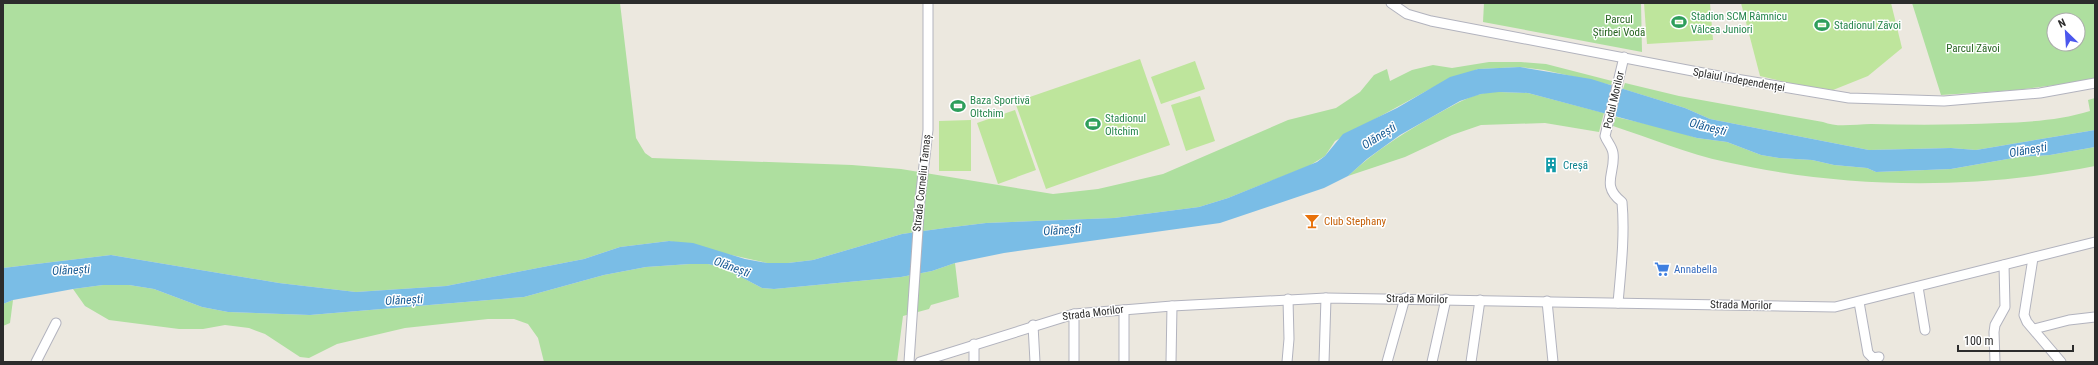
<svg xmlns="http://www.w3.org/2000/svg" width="2098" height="365" font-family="'Roboto Condensed',sans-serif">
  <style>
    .green { fill: #aedf9f; fill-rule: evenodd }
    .pitch { fill: #bee59c }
    .water { fill: #7abde6 }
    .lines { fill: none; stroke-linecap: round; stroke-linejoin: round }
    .minor-casing { stroke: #b2b3be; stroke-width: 11 }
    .minor { stroke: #fff; stroke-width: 9 }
    .labels { text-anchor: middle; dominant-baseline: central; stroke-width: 3; stroke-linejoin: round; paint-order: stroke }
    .leisure-label { font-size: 11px; fill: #27864d; stroke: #fff; text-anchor: start }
    .park-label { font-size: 11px; fill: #266420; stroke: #fff }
    .street-label { font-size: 11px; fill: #2c2c2c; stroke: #fff }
    .culture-label { font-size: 11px; fill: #0d838f; stroke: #fff; text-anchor: start }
    .food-label { font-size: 11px; fill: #c56008; stroke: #fff; text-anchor: start }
    .shop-label { font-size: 11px; fill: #366cbe; stroke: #fff; text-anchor: start }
    .water-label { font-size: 12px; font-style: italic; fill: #175b94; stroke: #fff }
  </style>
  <rect width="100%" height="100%" fill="#ece8df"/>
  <!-- green -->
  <g class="green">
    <path d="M3,3H620L636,138L645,153L652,158L852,165L901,169L1053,194L1098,189L1163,174L1288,120L1336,108L1360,92L1374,75L1387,69L1390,81L1412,70L1433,65L1452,68L1489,62H1521L1546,64L1612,81L1611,85L1544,70L1520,67L1478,69L1430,89L1335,141L1325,156L1309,166L1228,198L1199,207L1114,218L986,223L945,228L902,234L813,260L788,263H767L669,241L620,247L584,259L446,286L356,292L279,283L111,255L3,268Z"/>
    <path d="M1484,3H1641L1642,52L1483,22Z"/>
    <path d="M1912,3H2095V80L2017,90L1941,95ZM2054,20H2078V44H2054Z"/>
    <path d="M1625,83L1679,96L1823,122C1837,128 1856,124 1871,124C1914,125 1957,125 2000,123C2030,122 2061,120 2090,111L2088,100L2095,98V130L1976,150L1951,148L1869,150L1710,119L1685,108L1623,89Z"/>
    <path d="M1499,92L1528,93L1604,113L1599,132L1545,123L1481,125L1452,135L1405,157L1348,176C1376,150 1408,130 1441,112C1454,105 1467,97 1481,94C1486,92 1493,92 1499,92Z"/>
    <path d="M1616,117L1669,129L1697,138L1727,142L1761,155L1779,158L1812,160L1834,165L1867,168L1876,172L1951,169L2019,157L2050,155L2095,147V166C1973,190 1848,189 1726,162C1688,154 1650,138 1613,126Z"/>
    <path d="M955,263L959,297L931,305L929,309L903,316L897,362H544L538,338L528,324L514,319H488L405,328L337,344L309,358L300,357L265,334L249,328L225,325L203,329H179L109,320L85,306L73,289L103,285H129L154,289L202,307L228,312L310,315L524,297L604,275L646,267L690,264H708L722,267L762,288L774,289L901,277L932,271Z"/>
    <path d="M13,300L10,323L3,326V304Z"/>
  </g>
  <!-- pitch -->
  <g class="pitch">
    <path d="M1644,3H1710L1713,40L1647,44Z"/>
    <path d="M1741,3H1891L1902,48L1868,76L1833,90L1798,85L1760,76Z"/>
    <path d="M1140,59L1170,145L1046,189L1015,102Z"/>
    <path d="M1195,61L1205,89L1161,104L1151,77Z"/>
    <path d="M1200,96L1215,141L1186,151L1171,105Z"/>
    <path d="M1015,110L1036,170L998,184L977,123Z"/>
    <path d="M971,120V171H939V121Z"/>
  </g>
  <!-- water -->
  <path class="water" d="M1520,67L1591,79L1685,108L1710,119L1869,150L1951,148L1976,150L2095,130V147L2050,155L2019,157L1951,169L1876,172L1867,168L1834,165L1812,160L1779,158L1761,155L1727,142L1697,138L1528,93L1499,92L1481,94L1460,101L1400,135L1367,159L1348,176L1324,188L1220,223L1004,253L955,263L932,271L901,277L774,289L762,288L722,267L708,264H690L646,267L604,275L524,297L310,315L228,312L202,307L154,289L129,285H103L73,289L13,300L3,304V268L111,255L279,283L356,292L446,286L584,259L620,247L669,241L693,243L745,259L767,263H788L813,260L902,234L945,228L986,223L1114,218L1199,207L1228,198L1317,162L1325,156L1343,134L1397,108L1450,77L1478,69Z"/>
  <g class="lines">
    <!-- minor casing -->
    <g class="minor-casing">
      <g id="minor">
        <path d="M1391,3L1407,14L1431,21L1724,77L1849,98L1944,101L2040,93L2095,83"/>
        <path d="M2033,258L2024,315L2027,322L2061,362"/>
        <path d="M1918,287L1925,330"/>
        <path d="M1547,301L1553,362"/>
        <path d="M1859,302L1868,353L1873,358L1879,357"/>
        <path d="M1618,303C1621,269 1625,235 1622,202C1600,185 1616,173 1613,153C1612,146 1607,142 1605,136L1624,57"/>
        <path d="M1124,310V362"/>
        <path d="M1074,314V362"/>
        <path d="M1033,325L1035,362"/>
        <path d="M2034,329L2069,320L2095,317"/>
        <path d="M36,362L56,323"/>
        <path d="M909,362L920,200L928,130V3"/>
        <path d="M920,362L1074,314L1172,306L1326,298L1835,307L2095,242"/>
        <path d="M974,362V344"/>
        <path d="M1171,362L1172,306"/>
        <path d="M1287,362L1289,339L1288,299"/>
        <path d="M1324,362L1326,298"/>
        <path d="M1387,362L1405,298"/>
        <path d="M1432,362L1446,299"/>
        <path d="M1471,362L1480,300"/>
        <path d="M1995,362L1994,332L1995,325L2005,307L2004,265"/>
      </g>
    </g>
    <!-- minor -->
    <use href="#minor" class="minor"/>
  </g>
  <!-- icons -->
  <defs>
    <g id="stadium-bare" transform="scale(1.2)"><path d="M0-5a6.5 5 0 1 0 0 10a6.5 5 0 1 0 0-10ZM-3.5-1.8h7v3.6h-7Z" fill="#2e9e5b" stroke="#fff" stroke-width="2.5" paint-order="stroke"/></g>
    <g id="building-bare" transform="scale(1.2)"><path d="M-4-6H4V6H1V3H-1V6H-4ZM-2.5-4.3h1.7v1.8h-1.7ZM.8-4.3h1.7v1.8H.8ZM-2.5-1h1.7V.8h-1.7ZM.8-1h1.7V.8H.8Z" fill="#0f9aa8" stroke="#fff" stroke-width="2.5" paint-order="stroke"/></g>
    <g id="bar-bare" transform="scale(1.2)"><path d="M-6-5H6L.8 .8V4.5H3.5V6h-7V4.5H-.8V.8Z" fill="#e8710a" stroke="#fff" stroke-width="2.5" paint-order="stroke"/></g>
    <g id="supermarket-bare" transform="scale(1.2)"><path d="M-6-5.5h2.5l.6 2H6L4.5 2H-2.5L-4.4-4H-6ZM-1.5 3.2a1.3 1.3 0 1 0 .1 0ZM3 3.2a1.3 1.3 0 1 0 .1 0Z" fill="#3f7fe0" stroke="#fff" stroke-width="2.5" paint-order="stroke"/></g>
  </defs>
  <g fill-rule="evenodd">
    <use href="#stadium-bare" x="1679" y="22"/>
    <use href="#stadium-bare" x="1822" y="25"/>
    <use href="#stadium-bare" x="958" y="106"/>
    <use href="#stadium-bare" x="1093" y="124"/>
    <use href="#building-bare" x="1551" y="165"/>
    <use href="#bar-bare" x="1312" y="221"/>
    <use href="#supermarket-bare" x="1662" y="269"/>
  </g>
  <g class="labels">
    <!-- leisure labels -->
    <g class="leisure-label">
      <text x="1691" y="16">Stadion SCM Râmnicu<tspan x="1691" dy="13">Vâlcea Juniori</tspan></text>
      <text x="1834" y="25">Stadionul Zăvoi</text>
      <text x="970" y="100">Baza Sportivă<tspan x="970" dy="13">Oltchim</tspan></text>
      <text x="1105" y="118">Stadionul<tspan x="1105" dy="13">Oltchim</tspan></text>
    </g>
    <!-- park labels -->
    <g class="park-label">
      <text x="1619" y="19">Parcul<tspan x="1619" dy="13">Știrbei Vodă</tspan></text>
      <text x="1973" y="48">Parcul Zăvoi</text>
    </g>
    <!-- street labels -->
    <g class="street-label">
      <text transform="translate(1739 80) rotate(10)">Splaiul Independenței</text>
      <text transform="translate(1614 100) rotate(-77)">Podul Morilor</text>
      <text transform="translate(922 183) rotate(-84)">Strada Corneliu Tamaș</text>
      <text transform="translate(1417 299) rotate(1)">Strada Morilor</text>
      <text transform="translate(1741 305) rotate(1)">Strada Morilor</text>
      <text transform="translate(1093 313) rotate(-7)">Strada Morilor</text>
    </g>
    <!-- culture labels -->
    <g class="culture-label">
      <text x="1563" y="165">Creșă</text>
    </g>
    <!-- food labels -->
    <g class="food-label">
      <text x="1324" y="221">Club Stephany</text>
    </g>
    <!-- shop labels -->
    <g class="shop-label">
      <text x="1674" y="269">Annabella</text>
    </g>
    <!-- water labels -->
    <g class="water-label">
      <text transform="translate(1708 127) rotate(14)">Olănești</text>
      <text transform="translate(1379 136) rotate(-32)">Olănești</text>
      <text transform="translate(2028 150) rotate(-10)">Olănești</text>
      <text transform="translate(1062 230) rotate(-4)">Olănești</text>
      <text transform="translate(732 267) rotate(20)">Olănești</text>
      <text transform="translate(71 270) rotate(-3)">Olănești</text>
      <text transform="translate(404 300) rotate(-3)">Olănești</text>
    </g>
  </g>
  <!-- border -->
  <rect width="2098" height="365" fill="none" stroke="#2c2c2c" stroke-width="8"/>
  <!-- north arrow -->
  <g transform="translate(2066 32) rotate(335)"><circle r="19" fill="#ffffff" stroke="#ababab"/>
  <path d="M0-3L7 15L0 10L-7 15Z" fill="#4b57ed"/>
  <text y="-6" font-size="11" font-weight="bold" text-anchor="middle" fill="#2c2c2c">N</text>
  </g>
  <!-- scale -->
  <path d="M1958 345v6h115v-6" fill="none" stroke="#2c2c2c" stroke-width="2"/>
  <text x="1964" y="345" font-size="12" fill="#2c2c2c" stroke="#ffffff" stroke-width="3" paint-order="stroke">100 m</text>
</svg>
